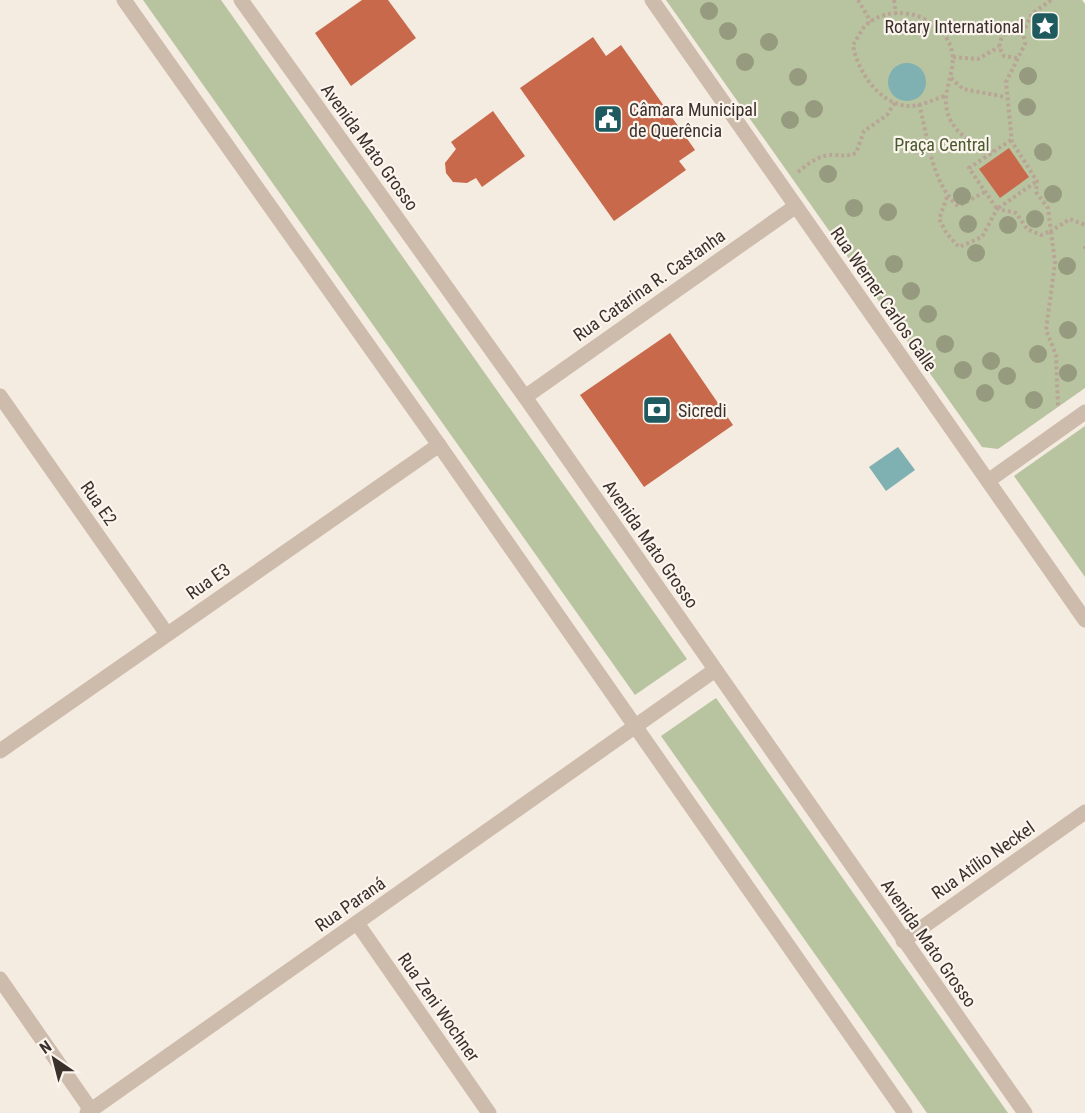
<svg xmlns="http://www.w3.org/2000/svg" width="1085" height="1113" font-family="'Roboto Condensed',sans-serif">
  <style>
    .green { fill: #b8c4a0 }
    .water { fill: #7fb0b2 }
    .building { fill: #c8694b }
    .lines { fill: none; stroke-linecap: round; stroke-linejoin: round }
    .path { stroke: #b9a596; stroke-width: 4; stroke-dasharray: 3 3; stroke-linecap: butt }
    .minor { stroke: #cdbbac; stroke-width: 15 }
    .tree { fill: #969b7f }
    .labels { text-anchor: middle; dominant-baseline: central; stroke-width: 4.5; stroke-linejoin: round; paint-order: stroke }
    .poi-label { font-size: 18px; fill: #3b302b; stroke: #fbf5ee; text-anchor: start }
    .park-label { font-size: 18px; fill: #4a5a2e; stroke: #fbf5ee }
    .street-label { font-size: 18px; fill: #3b302b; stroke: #fbf5ee }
  </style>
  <rect width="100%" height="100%" fill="#f4ebe1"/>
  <!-- green -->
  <g class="green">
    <path d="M143,0H221L687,659L635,695Z"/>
    <path d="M666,0H1082L1085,4V388L998,449L982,447Z"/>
    <path d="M1085,426V577L1014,476Z"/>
    <path d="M716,698L1008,1113H927L661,736Z"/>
  </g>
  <!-- water -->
  <g class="water">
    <circle cx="907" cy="82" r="19"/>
    <path d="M898,447L915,470L886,491L869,467Z"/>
  </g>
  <!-- building -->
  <g class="building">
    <path d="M362,0H388L416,38L351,86L315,33Z"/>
    <path d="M593,37L606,56L621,45L695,150L679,161L686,170L614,221L520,88Z"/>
    <path d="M493,111L525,156L482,187L476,178L467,183L453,182L446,173L445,163L456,149L451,142Z"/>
    <path d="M1009,148L1029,177L1000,198L979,169Z"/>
    <path d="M670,333L733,425L644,487L580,395Z"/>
  </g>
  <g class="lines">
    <!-- path -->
    <g class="path">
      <path d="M858,0L871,22"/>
      <path d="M894,0L896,14"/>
      <path d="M1051,0L1032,14L1023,32L1025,44L1006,82L1012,142L1037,181L1036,192L1048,208L1051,231L1070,219L1085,225"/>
      <path d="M953,57L978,59L999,47"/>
      <path d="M1017,58L1004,56L999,47L1002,36L1011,30L1023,32"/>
      <path d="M951,78L963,89L1006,97"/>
      <path d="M944,96C933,100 919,107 907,106C878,103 857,70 853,45C857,39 861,30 866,25C889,4 931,12 947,39C964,68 936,90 950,119C960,139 974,142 993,151"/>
      <path d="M919,104C928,137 931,183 958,206L985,192"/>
      <path d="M1011,140L969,168L997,209L1037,181"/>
      <path d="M798,172C808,164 820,154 833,155C843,155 846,157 856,153L864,131L887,115L896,101"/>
      <path d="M947,197L939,219L947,234L959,247L982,237L997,209L1016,213L1027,229L1041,235L1051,231L1055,263L1046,330L1056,355L1058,406"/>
      <path d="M1085,246V250"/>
    </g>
    <!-- minor -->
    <g class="minor">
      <path d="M124,0L439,445L905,1113"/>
      <path d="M241,0L525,397L1025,1113"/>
      <path d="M652,0L1085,620"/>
      <path d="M0,396L167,634"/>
      <path d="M525,397L796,206"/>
      <path d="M988,481L1085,412"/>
      <path d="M0,751L439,445"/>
      <path d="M357,923L489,1113"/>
      <path d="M903,941L1085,812"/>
      <path d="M0,979L91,1110"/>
      <path d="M87,1113L715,670"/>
    </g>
  </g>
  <!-- trees -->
  <g class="tree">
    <circle cx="709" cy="11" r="9"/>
    <circle cx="728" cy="31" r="9"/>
    <circle cx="769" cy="42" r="9"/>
    <circle cx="745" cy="62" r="9"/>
    <circle cx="1028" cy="76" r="9"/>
    <circle cx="798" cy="77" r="9"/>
    <circle cx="1027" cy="107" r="9"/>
    <circle cx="814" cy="109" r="9"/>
    <circle cx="790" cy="120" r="9"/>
    <circle cx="1043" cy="152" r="9"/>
    <circle cx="828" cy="174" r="9"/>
    <circle cx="1053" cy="194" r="9"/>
    <circle cx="962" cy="196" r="9"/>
    <circle cx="854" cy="208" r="9"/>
    <circle cx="888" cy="212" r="9"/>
    <circle cx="1035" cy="219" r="9"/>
    <circle cx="968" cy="224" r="9"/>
    <circle cx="1008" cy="225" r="9"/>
    <circle cx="976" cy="253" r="9"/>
    <circle cx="894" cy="264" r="9"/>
    <circle cx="1067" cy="266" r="9"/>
    <circle cx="911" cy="291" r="9"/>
    <circle cx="928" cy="314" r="9"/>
    <circle cx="1068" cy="330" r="9"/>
    <circle cx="945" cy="344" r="9"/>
    <circle cx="1038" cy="354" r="9"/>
    <circle cx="991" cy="361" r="9"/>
    <circle cx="963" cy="370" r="9"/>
    <circle cx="1068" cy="373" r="9"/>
    <circle cx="1007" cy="376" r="9"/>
    <circle cx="985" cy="393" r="9"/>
    <circle cx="1034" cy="400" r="9"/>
  </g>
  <!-- icons -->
  <defs>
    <g id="sight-square" transform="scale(1.5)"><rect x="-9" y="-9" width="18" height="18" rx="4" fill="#1f5a5e" stroke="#fbf5ee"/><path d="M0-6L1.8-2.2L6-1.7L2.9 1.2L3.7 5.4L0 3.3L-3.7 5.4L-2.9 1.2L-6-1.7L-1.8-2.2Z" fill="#fff"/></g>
    <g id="civic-square" transform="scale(1.5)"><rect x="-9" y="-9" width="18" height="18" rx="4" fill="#1f5a5e" stroke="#fbf5ee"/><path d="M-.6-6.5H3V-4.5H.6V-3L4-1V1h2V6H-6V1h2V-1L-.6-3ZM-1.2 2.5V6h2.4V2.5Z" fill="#fff"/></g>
    <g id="bank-square" transform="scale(1.5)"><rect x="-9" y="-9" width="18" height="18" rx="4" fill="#1f5a5e" stroke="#fbf5ee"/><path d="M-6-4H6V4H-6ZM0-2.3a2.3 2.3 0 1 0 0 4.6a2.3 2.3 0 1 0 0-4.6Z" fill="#fff"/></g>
  </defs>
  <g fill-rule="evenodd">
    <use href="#sight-square" x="1045" y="26"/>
    <use href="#civic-square" x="608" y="119"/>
    <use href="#bank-square" x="657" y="410"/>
  </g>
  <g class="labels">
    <!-- poi labels -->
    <g class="poi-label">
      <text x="1024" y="26" text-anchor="end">Rotary International</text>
      <text x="629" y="109">Câmara Municipal<tspan x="629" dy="21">de Querência</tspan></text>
      <text x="678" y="410">Sicredi</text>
    </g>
    <!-- park labels -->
    <g class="park-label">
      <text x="942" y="144">Praça Central</text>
    </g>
    <!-- street labels -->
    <g class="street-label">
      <text transform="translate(370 147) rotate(54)">Avenida Mato Grosso</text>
      <text transform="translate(649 285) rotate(-35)">Rua Catarina R. Castanha</text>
      <text transform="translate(884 299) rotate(55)">Rua Werner Carlos Galle</text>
      <text transform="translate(99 503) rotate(55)">Rua E2</text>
      <text transform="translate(651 544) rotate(55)">Avenida Mato Grosso</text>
      <text transform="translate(208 581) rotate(-35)">Rua E3</text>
      <text transform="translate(983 860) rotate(-35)">Rua Atílio Neckel</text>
      <text transform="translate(350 904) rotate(-35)">Rua Paraná</text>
      <text transform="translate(929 943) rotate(55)">Avenida Mato Grosso</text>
      <text transform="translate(439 1007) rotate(55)">Rua Zeni Wochner</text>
    </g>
  </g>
  <!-- north arrow -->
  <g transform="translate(54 1059) rotate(325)" stroke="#fbf5ee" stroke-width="4.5" paint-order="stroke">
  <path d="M0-4.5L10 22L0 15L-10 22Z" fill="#3b302b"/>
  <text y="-9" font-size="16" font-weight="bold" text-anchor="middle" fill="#3b302b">N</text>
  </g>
</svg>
